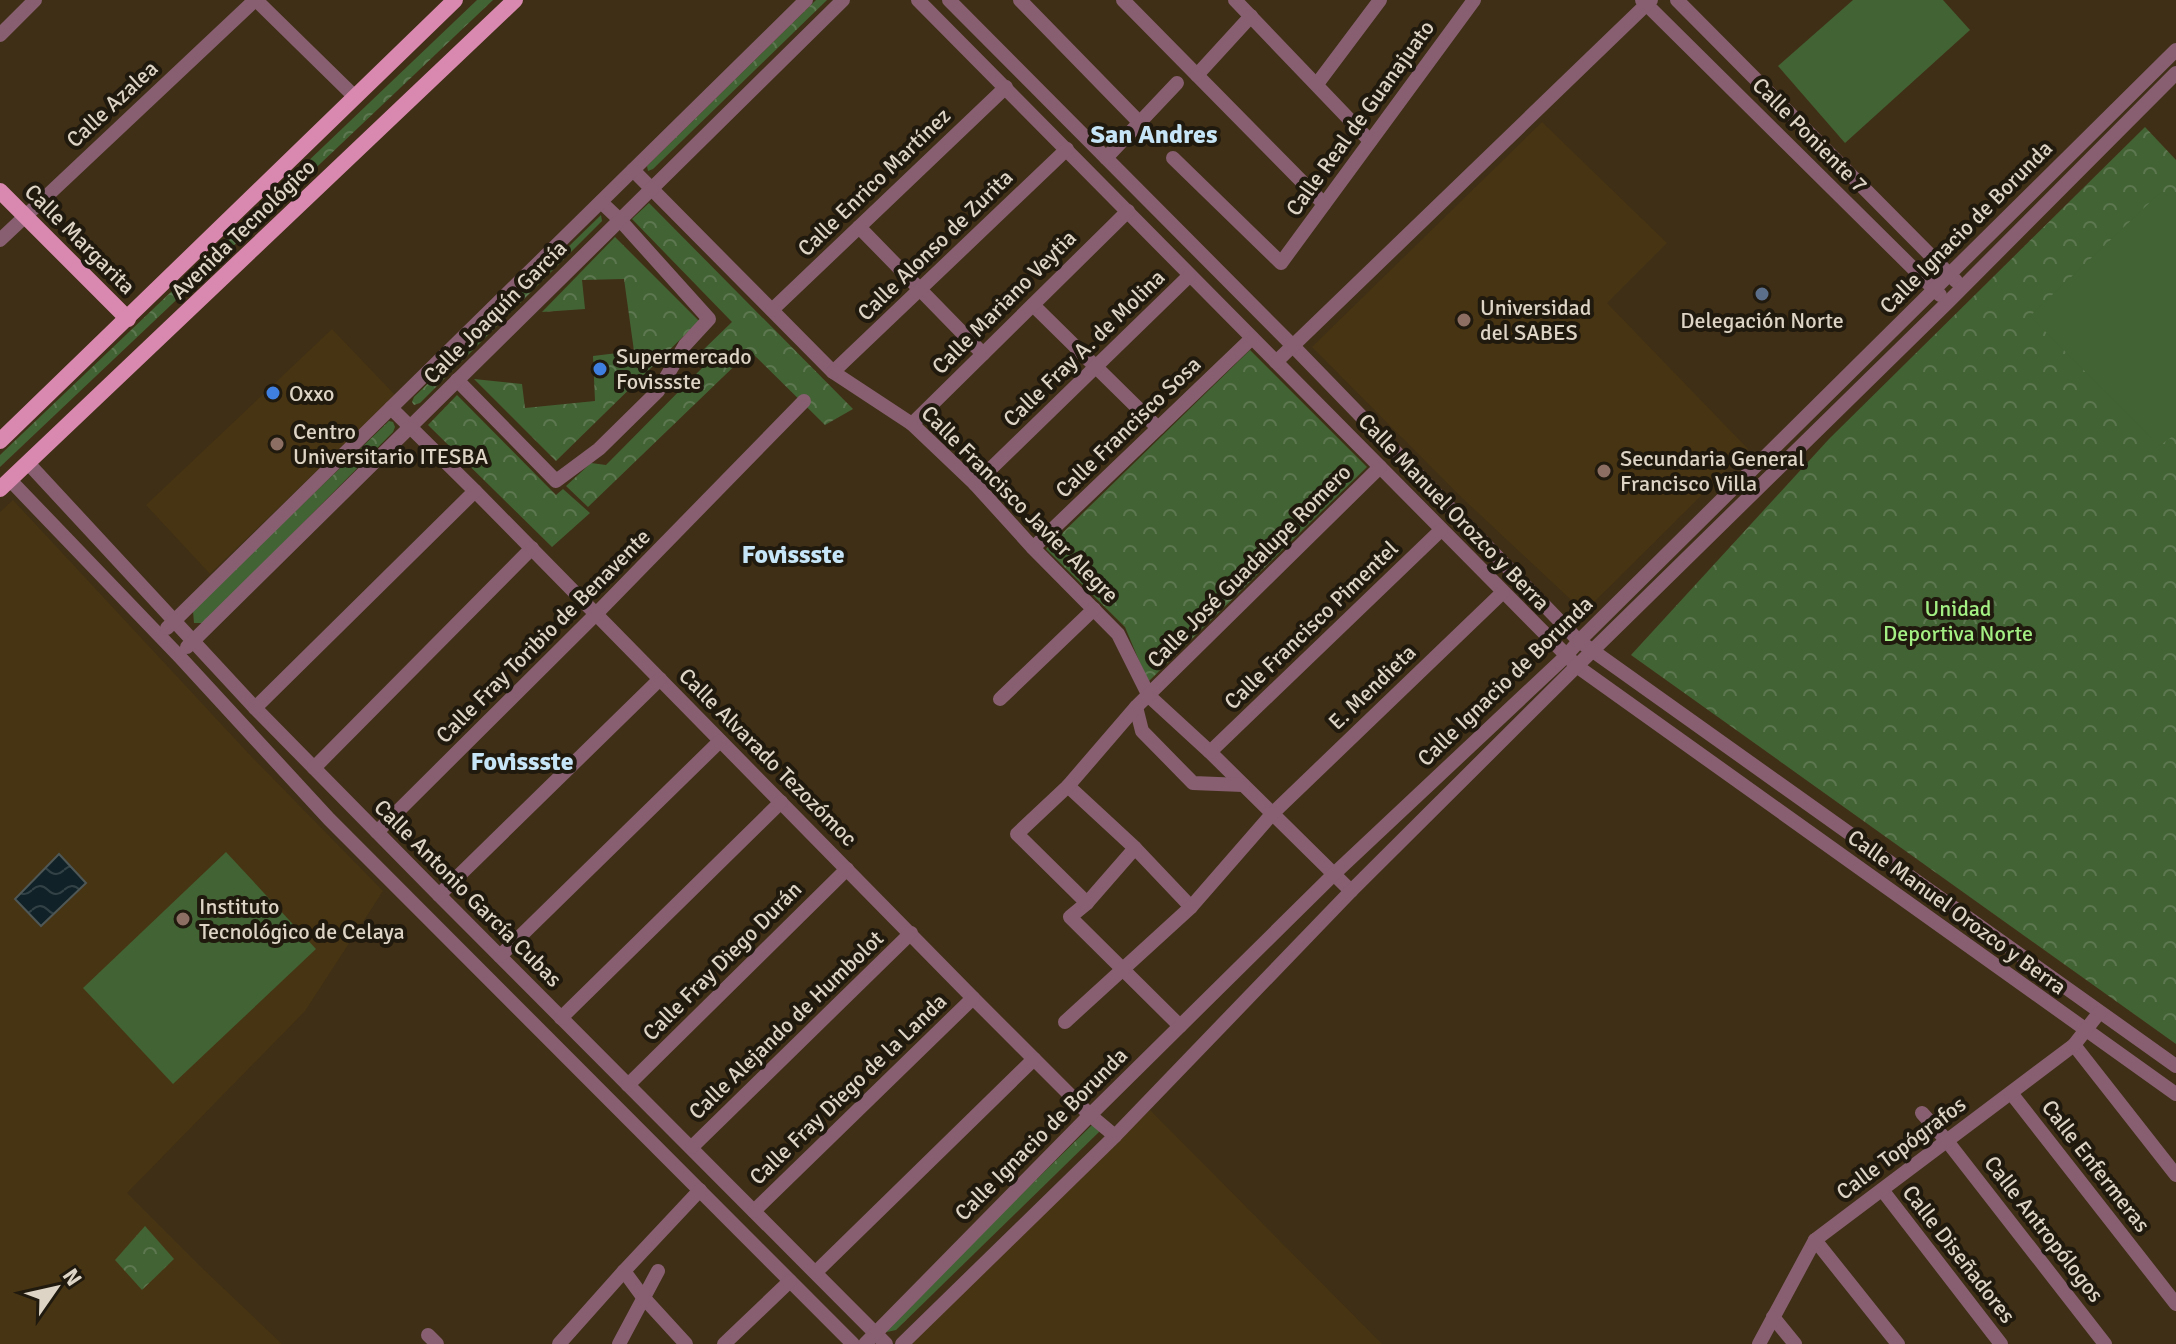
<svg xmlns="http://www.w3.org/2000/svg" width="2176" height="1344" font-family="Signika,sans-serif">
  <style>
    .built { fill: #473413 }
    .park { fill: url(#park-crowns) }
    .pitch { fill: #426334 }
    .water { fill: url(#water-waves); stroke: #4e5756; stroke-width: 2 }
    .lines { fill: none; stroke-linecap: round; stroke-linejoin: round }
    .minor { stroke: #875f71; stroke-width: 14 }
    .major { stroke: #d988af; stroke-width: 16 }
    .service-dot { fill: #5c6f8a; stroke: #20190e; stroke-width: 3 }
    .education-dot { fill: #8d6e63; stroke: #20190e; stroke-width: 3 }
    .shop-dot { fill: #3f7fe0; stroke: #20190e; stroke-width: 3 }
    .labels { text-anchor: middle; dominant-baseline: central; stroke-width: 8; stroke-linejoin: round; paint-order: stroke }
    .street-label { font-size: 22px; fill: #ddd4c5; stroke: #20190e }
    .poi-label { font-size: 22px; fill: #ddd4c5; stroke: #20190e; text-anchor: start }
    .park-label { font-size: 22px; fill: #a3ef83; stroke: #20190e }
    .quarter-label { font-size: 26px; font-weight: bold; fill: #c6e5f6; stroke: #20190e }
  </style>
  <defs>
    <pattern id="park-crowns" width="20" height="18" patternUnits="userSpaceOnUse" patternTransform="scale(2)"><rect width="20" height="18" fill="#426334"/><path d="M2 6a3 3 0 1 1 6 0M12 15a3 3 0 1 1 6 0" fill="none" stroke="#5d7850"/></pattern>
    <pattern id="water-waves" width="16" height="10" patternUnits="userSpaceOnUse" patternTransform="scale(2)"><rect width="16" height="10" fill="#102227"/><path d="M0 5q4-4 8 0t8 0" fill="none" stroke="#324145"/></pattern>
  </defs>
  <rect width="100%" height="100%" fill="#3f2f16"/>
  <!-- built -->
  <g class="built">
    <path d="M1542,122L1667,243L1607,303L1748,449L1584,612L1458,494L1312,347Z"/>
    <path d="M332,329L395,395L210,574L146,505Z"/>
    <path d="M13,500L249,754L383,891L305,1011L127,1193L201,1267L282,1344H0V512Z"/>
    <path d="M1150,1110L1382,1344H912L1033,1223Z"/>
  </g>
  <!-- park -->
  <g class="park">
    <path d="M477,0H493L0,467V455Z"/>
    <path d="M816,0H827L653,169L648,171L647,166Z"/>
    <path d="M2145,127L2176,160V1044L1631,655L1829,439Z"/>
    <path d="M649,203L853,409L825,425L750,351L588,507L566,486L591,463L606,465L705,365L703,350L732,322L632,219Z"/>
    <path d="M601,215L602,221L420,403L414,405L412,402L414,397Z"/>
    <path d="M615,237L699,321L556,461L474,379L522,384L525,408L595,401L593,356L634,351L624,279L582,280L585,309L542,312Z"/>
    <path d="M1250,350L1367,467L1148,682L1125,627L1046,549Z"/>
    <path d="M457,395L556,495L563,489L590,513L552,547L428,425Z"/>
    <path d="M389,421L393,422L395,427L393,432L204,623H194L193,611L199,604Z"/>
    <path d="M1095,1122L1100,1131L896,1330L887,1332L889,1324Z"/>
    <path d="M145,1226L174,1259L142,1290L115,1260Z"/>
  </g>
  <!-- pitch -->
  <g class="pitch">
    <path d="M1853,0H1943L1970,30L1845,143L1778,66Z"/>
    <path d="M2161,192L2176,201V434L2159,446L2030,316Z"/>
    <path d="M226,852L316,949L173,1084L83,988Z"/>
  </g>
  <!-- water -->
  <path class="water" d="M59,854L86,883L41,926L15,899Z"/>
  <g class="lines">
    <!-- minor -->
    <g class="minor">
      <path d="M256,0L355,97"/>
      <path d="M918,0L1578,667L2176,1094"/>
      <path d="M949,0L1293,346L1579,641L2176,1066"/>
      <path d="M1020,0L1140,123"/>
      <path d="M1123,0L1324,204"/>
      <path d="M1235,0L1370,141"/>
      <path d="M1642,0L1940,295"/>
      <path d="M1677,0L1956,281"/>
      <path d="M0,35L35,0"/>
      <path d="M1197,75L1251,16"/>
      <path d="M1317,84L1380,0"/>
      <path d="M1106,158L1177,83"/>
      <path d="M1173,158L1281,263L1474,0"/>
      <path d="M633,170L833,372L912,424L975,484L1033,548L1118,634L1149,696L1210,752L1351,891"/>
      <path d="M859,227L983,354"/>
      <path d="M0,240L255,0"/>
      <path d="M1033,305L1158,428"/>
      <path d="M772,310L1006,87"/>
      <path d="M1276,362L1651,0"/>
      <path d="M833,372L1067,149"/>
      <path d="M457,380L556,481L599,449L658,391L685,345L709,319L620,220L601,202"/>
      <path d="M391,408L475,491L973,998L1090,1115L1115,1136"/>
      <path d="M912,424L1128,211"/>
      <path d="M28,463L255,708L439,895L886,1344"/>
      <path d="M10,480L179,656L329,819L853,1344"/>
      <path d="M975,484L1189,276"/>
      <path d="M1033,548L1252,338"/>
      <path d="M167,628L806,0"/>
      <path d="M187,647L843,0"/>
      <path d="M1000,699L1094,609"/>
      <path d="M1136,707L1142,731L1193,783L1243,785"/>
      <path d="M255,708L475,491"/>
      <path d="M1210,752L1441,530"/>
      <path d="M314,768L532,548"/>
      <path d="M1068,786L1135,848L1191,907"/>
      <path d="M377,832L596,614L804,401"/>
      <path d="M1135,848L1087,903L1070,917L1180,1026"/>
      <path d="M439,895L660,679"/>
      <path d="M1087,903L1017,834L1068,786L1136,707L1380,467"/>
      <path d="M500,956L720,741"/>
      <path d="M561,1018L781,802"/>
      <path d="M1065,1022L1191,907L1272,814L1503,592"/>
      <path d="M2074,1045L2176,1175"/>
      <path d="M628,1085L847,869"/>
      <path d="M2011,1093L2176,1304"/>
      <path d="M1922,1113L1947,1141L2105,1344"/>
      <path d="M692,1147L911,933"/>
      <path d="M1883,1191L2001,1344"/>
      <path d="M754,1211L973,998"/>
      <path d="M1815,1240L1898,1344"/>
      <path d="M624,1271L643,1297L686,1344"/>
      <path d="M816,1272L1034,1059"/>
      <path d="M1773,1317L1795,1344"/>
      <path d="M428,1335L437,1344"/>
      <path d="M559,1344L624,1271L700,1190"/>
      <path d="M619,1344L658,1271"/>
      <path d="M724,1344L790,1281"/>
      <path d="M865,1344L1090,1115L1335,873L1565,657L1579,641L2176,50"/>
      <path d="M902,1344L1115,1136L1351,891L1591,652L1948,302L2176,73"/>
      <path d="M1759,1344L1815,1240L2074,1045L2099,1013"/>
    </g>
    <!-- major -->
    <g class="major">
      <path d="M0,191L128,319"/>
      <path d="M0,441L455,0"/>
      <path d="M0,489L515,0"/>
    </g>
  </g>
  <!-- markers -->
  <circle class="service-dot" cx="1762" cy="294" r="8"/>
  <g class="education-dot">
    <circle cx="1464" cy="320" r="8"/>
    <circle cx="277" cy="444" r="8"/>
    <circle cx="1604" cy="471" r="8"/>
    <circle cx="183" cy="919" r="8"/>
  </g>
  <g class="shop-dot">
    <circle cx="600" cy="369" r="8"/>
    <circle cx="273" cy="393" r="8"/>
  </g>
  <g class="labels">
    <!-- street labels -->
    <g class="street-label">
      <text transform="translate(112 104) rotate(-43)">Calle Azalea</text>
      <text transform="translate(1360 118) rotate(-54)">Calle Real de Guanajuato</text>
      <text transform="translate(1810 135) rotate(45)">Calle Poniente 7</text>
      <text transform="translate(874 182) rotate(-44)">Calle Enrico Martínez</text>
      <text transform="translate(1966 227) rotate(-45)">Calle Ignacio de Borunda</text>
      <text transform="translate(243 229) rotate(-44)">Avenida Tecnológico</text>
      <text transform="translate(80 239) rotate(45)">Calle Margarita</text>
      <text transform="translate(935 245) rotate(-44)">Calle Alonso de Zurita</text>
      <text transform="translate(1004 302) rotate(-45)">Calle Mariano Veytia</text>
      <text transform="translate(495 312) rotate(-45)">Calle Joaquín García</text>
      <text transform="translate(1084 348) rotate(-44)">Calle Fray A. de Molina</text>
      <text transform="translate(1128 427) rotate(-44)">Calle Francisco Sosa</text>
      <text transform="translate(1020 504) rotate(45)">Calle Francisco Javier Alegre</text>
      <text transform="translate(1454 512) rotate(46)">Calle Manuel Orozco y Berra</text>
      <text transform="translate(1249 566) rotate(-45)">Calle José Guadalupe Romero</text>
      <text transform="translate(1311 625) rotate(-44)">Calle Francisco Pimentel</text>
      <text transform="translate(543 636) rotate(-45)">Calle Fray Toribio de Benavente</text>
      <text transform="translate(1505 681) rotate(-44)">Calle Ignacio de Borunda</text>
      <text transform="translate(1372 687) rotate(-44)">E. Mendieta</text>
      <text transform="translate(768 757) rotate(45)">Calle Alvarado Tezozómoc</text>
      <text transform="translate(468 893) rotate(45)">Calle Antonio García Cubas</text>
      <text transform="translate(1957 912) rotate(36)">Calle Manuel Orozco y Berra</text>
      <text transform="translate(722 961) rotate(-45)">Calle Fray Diego Durán</text>
      <text transform="translate(786 1025) rotate(-44)">Calle Alejando de Humbolot</text>
      <text transform="translate(848 1089) rotate(-44)">Calle Fray Diego de la Landa</text>
      <text transform="translate(1041 1134) rotate(-45)">Calle Ignacio de Borunda</text>
      <text transform="translate(1901 1148) rotate(-37)">Calle Topógrafos</text>
      <text transform="translate(2096 1166) rotate(52)">Calle Enfermeras</text>
      <text transform="translate(2044 1229) rotate(52)">Calle Antropólogos</text>
      <text transform="translate(1959 1254) rotate(52)">Calle Diseñadores</text>
    </g>
    <!-- poi labels -->
    <g class="poi-label">
      <text x="1480" y="307">Universidad<tspan x="1480" dy="25">del SABES</tspan></text>
      <text x="1762" y="320" text-anchor="middle">Delegación Norte</text>
      <text x="616" y="356">Supermercado<tspan x="616" dy="25">Fovissste</tspan></text>
      <text x="289" y="393">Oxxo</text>
      <text x="293" y="431">Centro<tspan x="293" dy="25">Universitario ITESBA</tspan></text>
      <text x="1620" y="458">Secundaria General<tspan x="1620" dy="25">Francisco Villa</tspan></text>
      <text x="199" y="906">Instituto<tspan x="199" dy="25">Tecnológico de Celaya</tspan></text>
    </g>
    <!-- park labels -->
    <g class="park-label">
      <text x="1958" y="608">Unidad<tspan x="1958" dy="25">Deportiva Norte</tspan></text>
    </g>
    <!-- quarter labels -->
    <g class="quarter-label">
      <text x="1154" y="135">San Andres</text>
      <text x="793" y="555">Fovissste</text>
      <text x="522" y="762">Fovissste</text>
    </g>
  </g>
  <!-- north arrow -->
  <g transform="translate(56 1288) rotate(56)" stroke="#20190e" stroke-width="6" paint-order="stroke">
  <path d="M0-6L14 30L0 20L-14 30Z" fill="#ddd4c5"/>
  <text y="-12" font-size="22" font-weight="bold" text-anchor="middle" fill="#ddd4c5">N</text>
  </g>
</svg>
